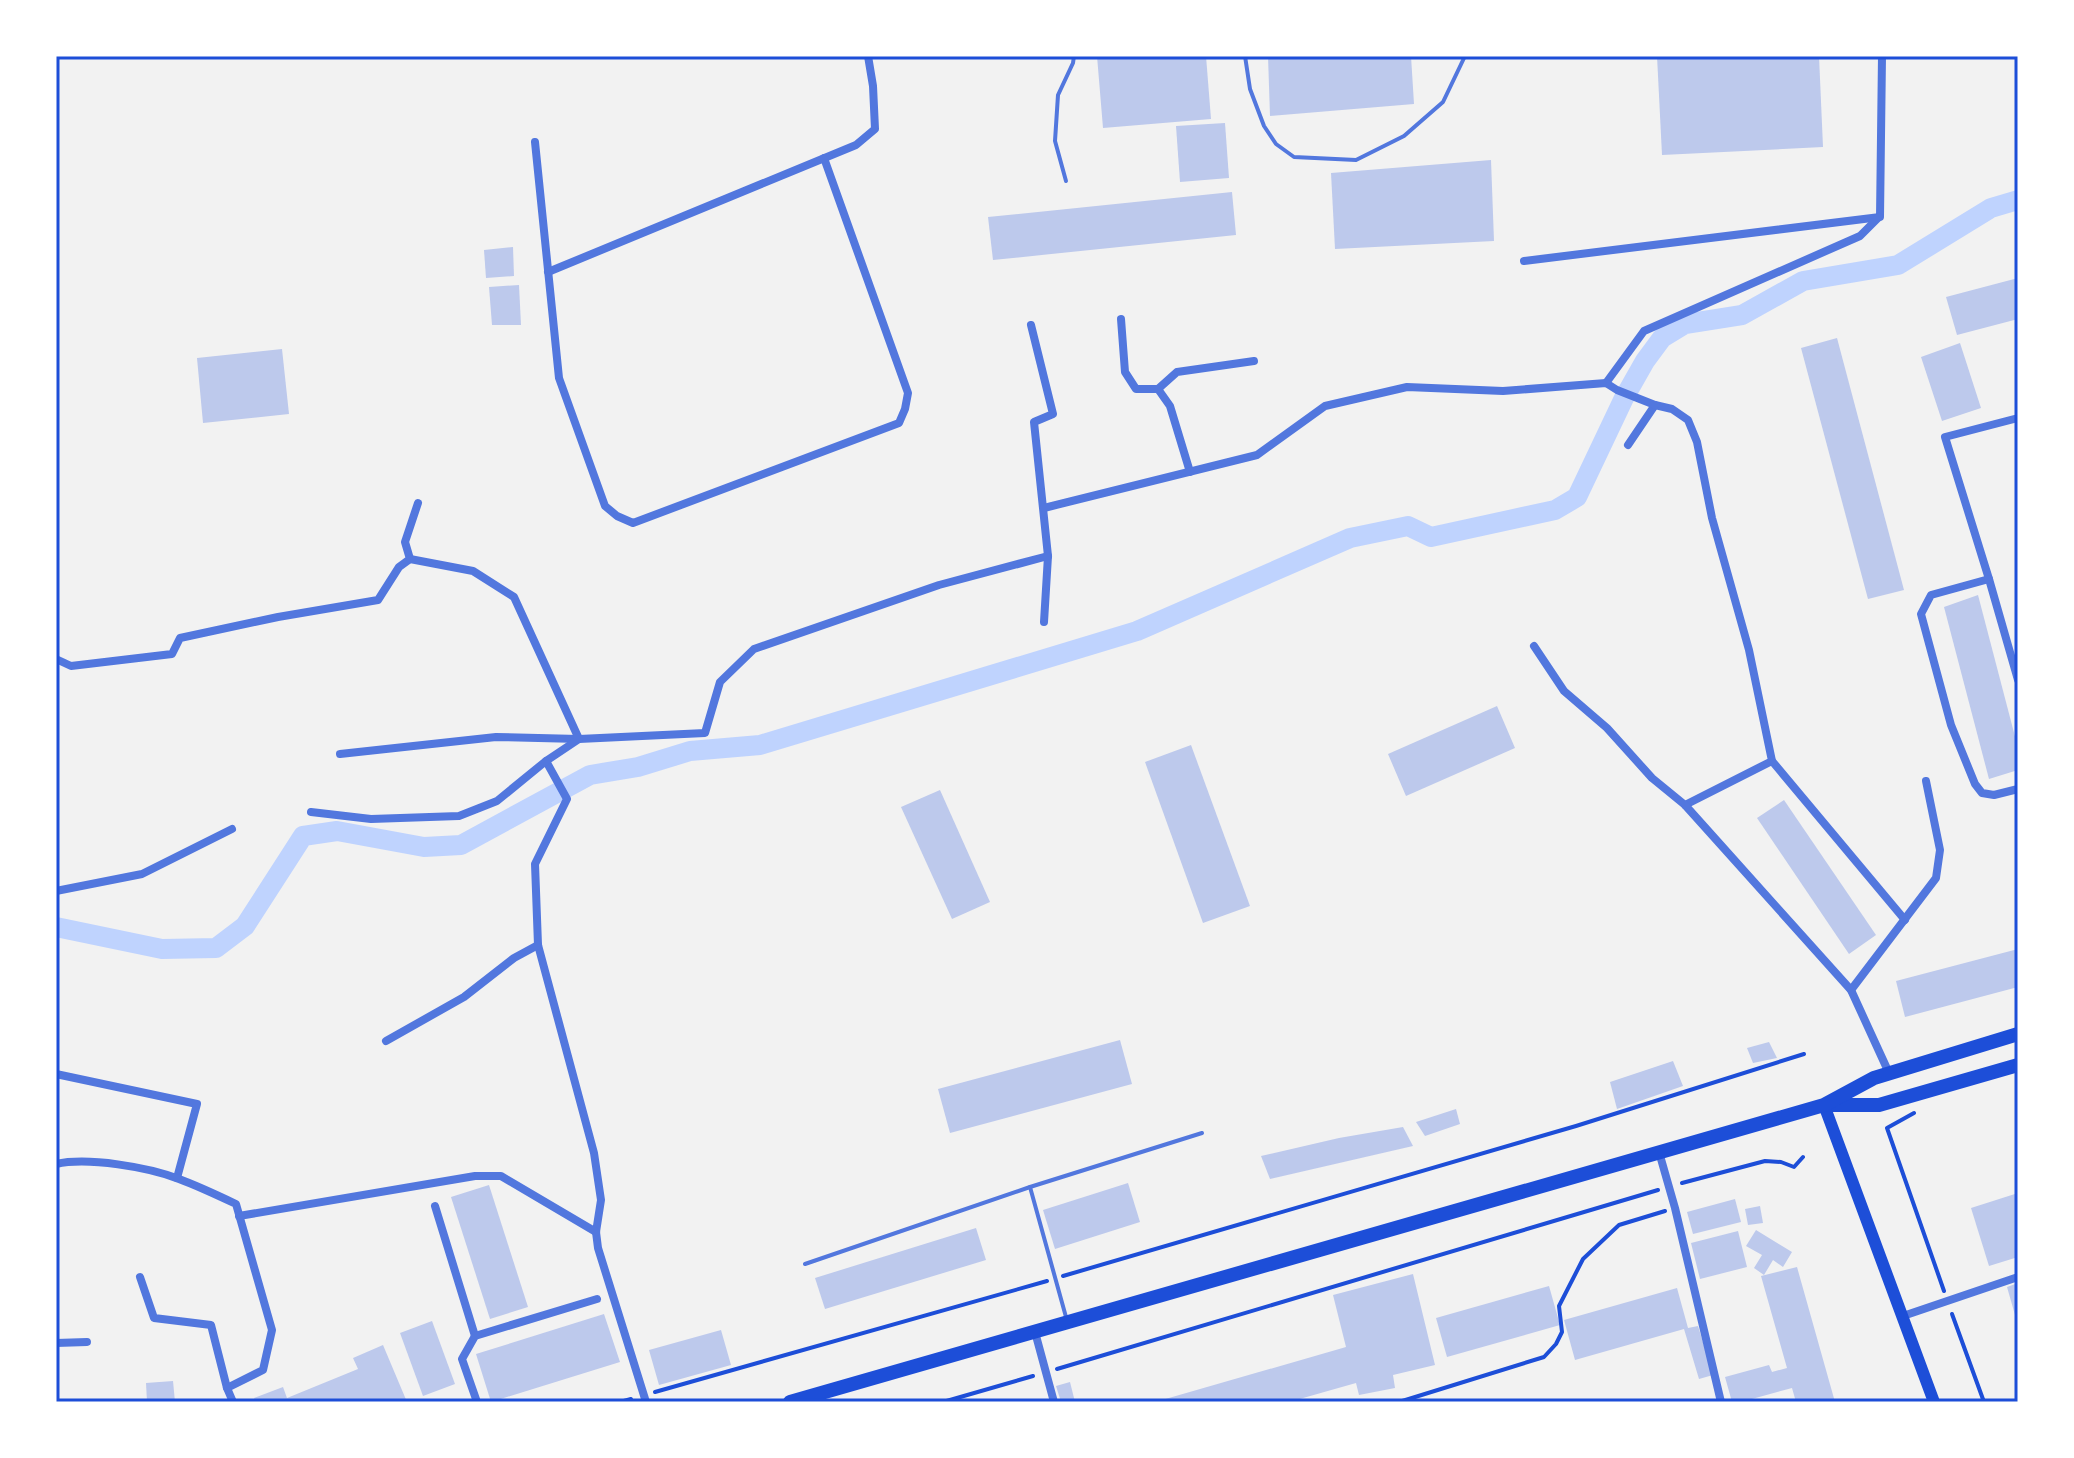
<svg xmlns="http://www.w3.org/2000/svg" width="2074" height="1458" font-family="'Open Sans',sans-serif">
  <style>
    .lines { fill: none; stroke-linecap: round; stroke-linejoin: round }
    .canal { stroke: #bfd3fe; stroke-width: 20 }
    .building { fill: #bdc9ec }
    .path { stroke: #1d4ed8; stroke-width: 4 }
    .service { stroke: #5277de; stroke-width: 4 }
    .minor { stroke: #5277de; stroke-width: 8 }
    .secondary { stroke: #1d4ed8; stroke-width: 12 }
    .primary { stroke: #1d4ed8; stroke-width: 14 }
    .neatline { fill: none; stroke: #1d4ed8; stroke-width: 3 }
  </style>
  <rect width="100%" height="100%" fill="#f2f2f2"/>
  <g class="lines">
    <!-- canal -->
    <path class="canal" d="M56,927L162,949L216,948L245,926L303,836L337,831L424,847L461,845L590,775L638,767L690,751L760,745L1137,631L1350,538L1408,526L1431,537L1555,510L1577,497L1624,398L1645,361L1662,338L1685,324L1742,315L1803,281L1898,265L1991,208L2018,200"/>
  </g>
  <!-- building -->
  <g class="building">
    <path d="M1097,56H1206L1211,119L1103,128Z"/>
    <path d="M1268,56H1411L1414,104L1270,116Z"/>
    <path d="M1657,56H1819L1823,147L1662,155Z"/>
    <path d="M1225,123L1229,178L1180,182L1176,126Z"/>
    <path d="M1491,160L1494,241L1335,249L1331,173Z"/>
    <path d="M1232,192L1236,235L993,260L988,217Z"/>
    <path d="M513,247L514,276L486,278L484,250Z"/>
    <path d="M2018,278V319L1957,335L1946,297Z"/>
    <path d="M519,285L521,325H492L489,287Z"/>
    <path d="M1837,338L1904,590L1868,599L1801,348Z"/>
    <path d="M1960,343L1981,408L1942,421L1921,357Z"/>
    <path d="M282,349L289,414L203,423L197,358Z"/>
    <path d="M1978,595L2018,748V770L1989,779L1944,607Z"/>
    <path d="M1497,706L1515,748L1406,796L1388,754Z"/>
    <path d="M1191,745L1250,906L1203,923L1145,762Z"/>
    <path d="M940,790L990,902L952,919L901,807Z"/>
    <path d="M1784,800L1876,935L1849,954L1757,818Z"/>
    <path d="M2018,949V987L1905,1017L1896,981Z"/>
    <path d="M1120,1040L1132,1084L950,1133L938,1089Z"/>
    <path d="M1769,1042L1777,1058L1753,1063L1747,1048Z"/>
    <path d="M1673,1061L1683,1086L1617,1109L1610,1082Z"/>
    <path d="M1456,1109L1460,1124L1425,1136L1416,1122Z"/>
    <path d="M1403,1127L1413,1146L1270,1179L1261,1156L1339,1138Z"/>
    <path d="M1128,1183L1140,1222L1055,1249L1043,1210Z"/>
    <path d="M489,1185L528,1307L490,1319L451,1197Z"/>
    <path d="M2018,1193V1257L1989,1266L1971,1208Z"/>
    <path d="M1735,1199L1741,1222L1693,1234L1687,1212Z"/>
    <path d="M1760,1206L1763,1223L1748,1225L1745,1209Z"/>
    <path d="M976,1228L986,1260L825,1309L815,1278Z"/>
    <path d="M1756,1230L1792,1252L1783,1267L1773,1260L1764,1275L1754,1268L1762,1255L1746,1246Z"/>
    <path d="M1738,1231L1747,1267L1700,1279L1691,1243Z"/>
    <path d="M1797,1267L1835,1402H1796L1792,1388L1741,1402H1732L1725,1377L1769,1365L1772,1372L1787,1368L1761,1276Z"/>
    <path d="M1413,1274L1435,1365L1393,1375L1395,1388L1359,1395L1356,1383L1289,1402H1155L1346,1347L1333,1295Z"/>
    <path d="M2018,1283V1322H2017L2007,1287Z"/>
    <path d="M1549,1286L1560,1325L1447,1357L1436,1318Z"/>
    <path d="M1677,1288L1688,1328L1698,1326L1713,1375L1699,1379L1684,1329L1575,1360L1564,1320Z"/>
    <path d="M604,1314L620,1362L491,1402L476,1354Z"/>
    <path d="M432,1321L455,1384L423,1396L400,1333Z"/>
    <path d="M721,1330L731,1365L659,1385L649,1350Z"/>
    <path d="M383,1345L407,1402H256L254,1398L283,1387L287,1398L358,1369L353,1358Z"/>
    <path d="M173,1381L175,1402H147L146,1383Z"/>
    <path d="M1070,1382L1075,1402H1061L1056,1386Z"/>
  </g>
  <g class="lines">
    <!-- path -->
    <g class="path">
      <path d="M1914,1113L1887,1128L1944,1291"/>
      <path d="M1682,1183L1765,1161L1781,1162L1794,1167L1803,1157"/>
      <path d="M1063,1276L1576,1126L1804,1054"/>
      <path d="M1952,1314L1984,1402"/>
      <path d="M1057,1369L1658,1190"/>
      <path d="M655,1392L1047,1281"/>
      <path d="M620,1402L631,1399"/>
      <path d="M943,1402L1033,1376"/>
      <path d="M1399,1402L1544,1357L1556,1344L1562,1332L1559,1306L1583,1259L1619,1225L1665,1211"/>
    </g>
    <!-- service -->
    <g class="service">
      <path d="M1245,56L1250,89L1264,126L1276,144L1294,157L1356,160L1404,136L1443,102L1465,56"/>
      <path d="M1066,181L1055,141L1058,95L1073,63L1074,56"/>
      <path d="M1030,1187L1066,1317"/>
      <path d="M805,1264L1030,1187L1202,1133"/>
    </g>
    <!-- minor -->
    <g class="minor">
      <path d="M535,142L559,378L605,506L617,516L633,523L899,423L905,409L908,393L824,158"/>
      <path d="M1524,261L1880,217L1882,56"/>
      <path d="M548,272L856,145L875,129L873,86L868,56"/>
      <path d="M1121,319L1125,372L1136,389H1158L1170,406L1190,472"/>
      <path d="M1031,325L1053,414L1034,422L1048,556L1044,622"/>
      <path d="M1606,383L1644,331L1860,236L1879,217"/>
      <path d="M1158,389L1177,372L1254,361"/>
      <path d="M2018,418L1945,437L1989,579L2018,680"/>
      <path d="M1628,445L1655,405L1672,409L1688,420L1697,442L1712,518L1749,650L1772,761L1685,805"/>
      <path d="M1044,508L1257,455L1325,406L1407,387L1503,391L1606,383L1617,390L1655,405"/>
      <path d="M1989,579L1931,595L1921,614L1951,725L1975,784L1982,793L1994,795L2018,789"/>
      <path d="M1534,646L1564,691L1607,728L1652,778L1685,805L1851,990L1889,1073"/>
      <path d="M56,659L71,666L172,654L180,638L278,617L378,600L399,567L410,559L405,542L418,503"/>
      <path d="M340,754L496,737L579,739L705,733L720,682L754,649L939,585L1048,556"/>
      <path d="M546,761L567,799L535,864L538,945L594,1153L601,1200L596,1232L598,1248L646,1402"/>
      <path d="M1772,761L1905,920"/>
      <path d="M311,812L371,819L459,816L497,801L546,761L579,739L514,597L473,571L410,559"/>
      <path d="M56,891L142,874L232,829"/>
      <path d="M1851,990L1936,878L1940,850L1926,781"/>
      <path d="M386,1041L464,997L514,958L538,945"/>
      <path d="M56,1074L197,1104L177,1178"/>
      <path d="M1659,1152L1675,1208L1721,1402"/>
      <path d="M56,1164C88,1157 148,1167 179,1179C198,1186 217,1195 236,1204L272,1330L263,1370L227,1388"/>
      <path d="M435,1206L475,1336"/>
      <path d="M239,1216L475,1176H501L596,1232"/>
      <path d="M140,1277L154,1318L211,1325L227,1388L233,1402"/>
      <path d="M1903,1316L2018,1277"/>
      <path d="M1035,1332L1054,1402"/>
      <path d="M56,1343L87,1342"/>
      <path d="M477,1402L462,1359L475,1336L597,1299"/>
    </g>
    <!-- secondary -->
    <path class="secondary" d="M1824,1105L1934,1402"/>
    <!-- primary -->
    <g class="primary">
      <path d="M1829,1105H1879L2018,1065"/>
      <path d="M790,1402L1824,1105L1874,1078L2018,1034"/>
    </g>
  </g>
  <!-- border -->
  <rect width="2074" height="1458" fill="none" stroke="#ffffff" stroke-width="116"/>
  <rect x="58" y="58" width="1958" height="1342" class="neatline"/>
</svg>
